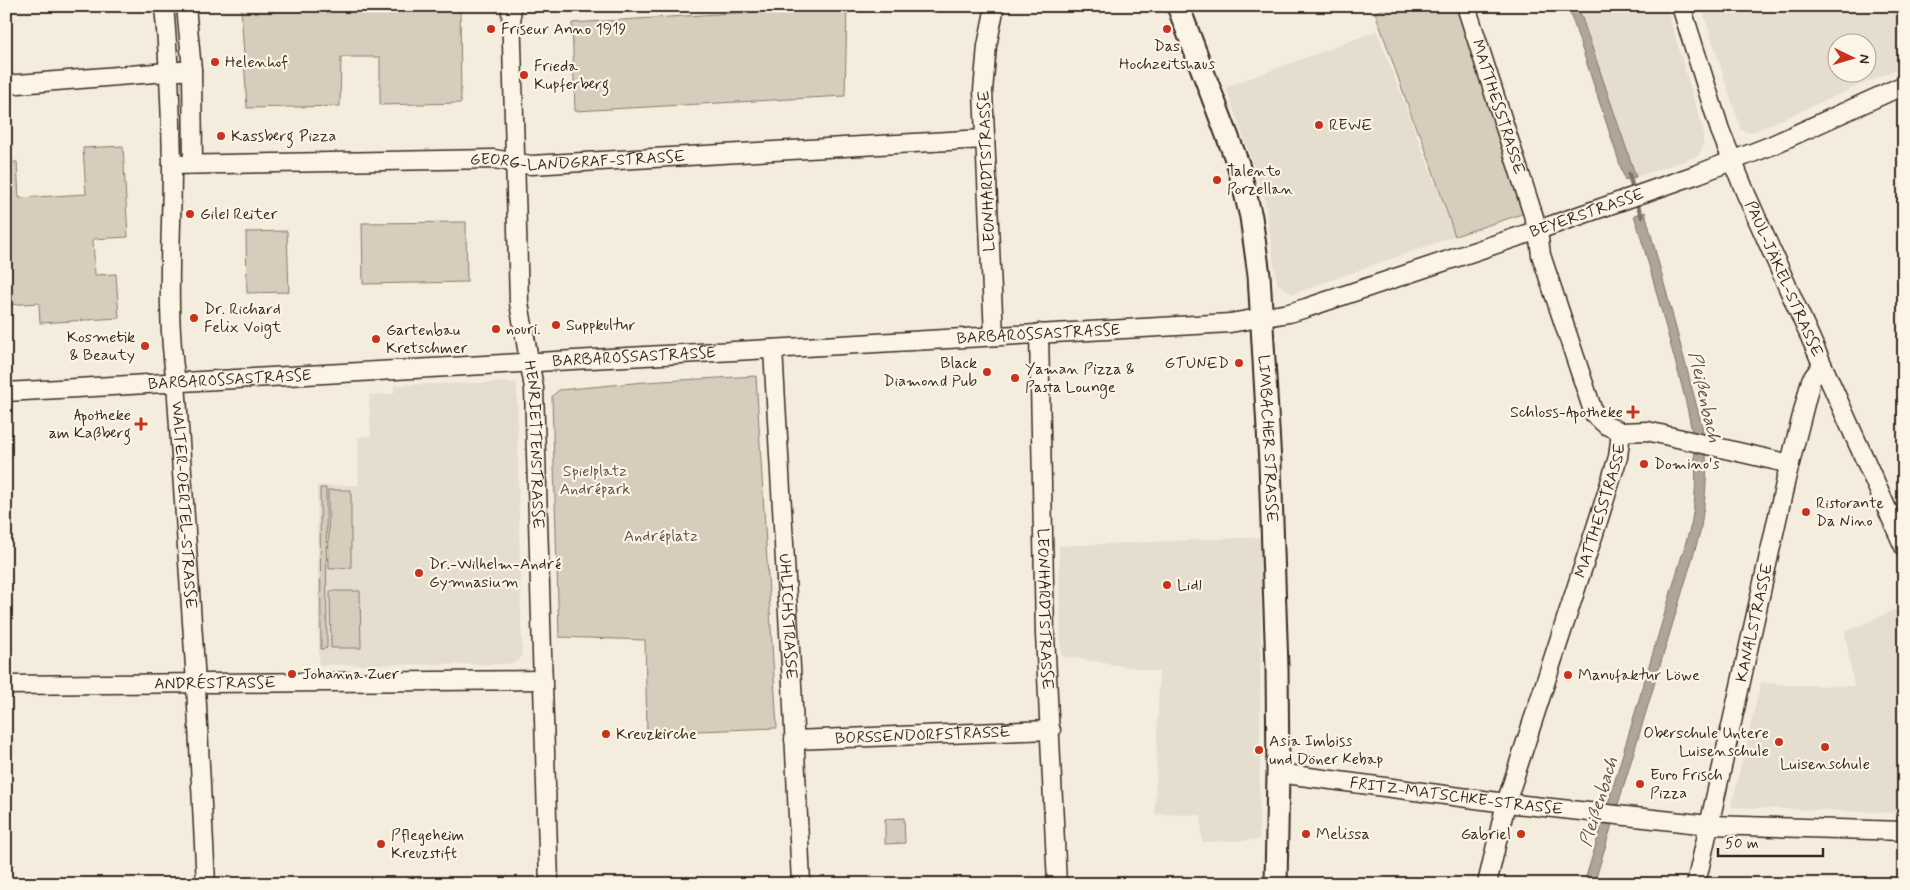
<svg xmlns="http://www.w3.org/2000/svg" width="1910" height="890" font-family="Mynerve,sans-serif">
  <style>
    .built { fill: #e5ddce; fill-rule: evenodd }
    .green { fill: #d6cdbd; stroke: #887c6e }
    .water { fill: #b0a596; stroke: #817466 }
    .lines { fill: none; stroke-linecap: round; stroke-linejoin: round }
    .stream { stroke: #817466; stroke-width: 4.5 }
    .minor-casing { stroke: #3b2a1e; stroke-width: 21 }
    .major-casing { stroke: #3b2a1e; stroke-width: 25 }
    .minor { stroke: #fcf5e5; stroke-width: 18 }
    .major { stroke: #fcf5e5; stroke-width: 21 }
    .poi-dot { fill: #c8321e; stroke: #fcf5e5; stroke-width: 2 }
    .labels { text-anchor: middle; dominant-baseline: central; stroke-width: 4.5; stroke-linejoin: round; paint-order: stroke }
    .poi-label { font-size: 16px; fill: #3b2a1e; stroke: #fcf5e5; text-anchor: start }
    .street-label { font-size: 16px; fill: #3b2a1e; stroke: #fcf5e5 }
    .park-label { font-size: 16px; fill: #625346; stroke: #fcf5e5 }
    .water-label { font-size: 18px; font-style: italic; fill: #645548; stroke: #fcf5e5 }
  </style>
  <rect width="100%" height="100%" fill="#f4eddd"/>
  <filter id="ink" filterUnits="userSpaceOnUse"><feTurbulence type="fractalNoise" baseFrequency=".02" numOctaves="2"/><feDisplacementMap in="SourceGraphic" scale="10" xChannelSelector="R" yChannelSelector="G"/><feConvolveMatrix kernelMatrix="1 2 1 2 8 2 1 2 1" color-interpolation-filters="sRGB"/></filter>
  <g filter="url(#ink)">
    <!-- built -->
    <g class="built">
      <path d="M1578,6H1666L1703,130V147L1698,156L1636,177Z"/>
      <path d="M1701,6H1904V66L1750,133L1741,130ZM1838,42H1868V72H1838Z"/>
      <path d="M1377,31L1455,236L1292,294L1277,283L1264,197L1226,87Z"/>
      <path d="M517,382L519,519L522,655L519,661L507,664L319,665L317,486L359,485L358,437L371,436L369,395L394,394V385Z"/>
      <path d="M1262,537L1259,840L1202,842L1201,815L1155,814L1159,672L1061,656L1059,546Z"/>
      <path d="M1904,606V813L1731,807L1761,682L1785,685L1854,686L1845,632Z"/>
    </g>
    <!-- green -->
    <g class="green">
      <path d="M460,6L461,103L380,105V57H341L340,106L247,108L241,7Z"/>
      <path d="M847,6L845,96L575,111L572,23Z"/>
      <path d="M1393,6H1466L1531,211L1455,236L1420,133L1417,131L1375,12Z"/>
      <path d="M123,146L128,237L93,239L95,275L116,274L119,318L40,323L39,303L6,305V162H17L19,198L86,194L83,148Z"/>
      <path d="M466,222L467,282L363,284L362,223Z"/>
      <path d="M287,231L289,292L247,293L246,232Z"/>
      <path d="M756,376L777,728L647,733L645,640L559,637L552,396L559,390L644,382Z"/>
      <path d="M320,488H326L327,648L321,649Z"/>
      <path d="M328,490H351V568L329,569Z"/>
      <path d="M330,591H360L361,648H331Z"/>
      <path d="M904,818L905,843L885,844V819Z"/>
    </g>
    <!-- water -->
    <g class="water">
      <path d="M1568,6H1578L1636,177L1625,180Z"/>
      <path d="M1645,212L1702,426C1710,464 1706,495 1700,533L1594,884H1584L1691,525C1704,456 1687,405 1669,339C1658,298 1647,256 1634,215Z"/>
    </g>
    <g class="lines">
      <!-- stream -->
      <g class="stream">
        <path d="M1629,174L1634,193"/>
        <path d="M1636,201L1642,217"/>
      </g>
      <!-- minor casing -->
      <g class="minor-casing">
        <g id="minor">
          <path id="s1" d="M164,6C169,59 171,112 172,166C172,237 165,311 176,382L195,667L206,884"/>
          <path d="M186,6L192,70L193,164"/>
          <path id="s2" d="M511,6L519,303L534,388L549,884"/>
          <path id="s3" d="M1466,6L1538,230L1541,255L1594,414L1606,425L1621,432L1647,431L1790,464"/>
          <path id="s4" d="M1681,6L1720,130L1746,194L1904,547"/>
          <path d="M6,85L192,70"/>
          <path id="s5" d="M172,165L494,159L531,165L984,139"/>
          <path id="s6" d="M1039,333L1045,634L1057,884"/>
          <path d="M994,336L983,91L987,46L995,6"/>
          <path id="s7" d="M773,349L792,685L801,884"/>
          <path id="s8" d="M6,392L1230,323L1289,313L1306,308L1538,230L1698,174L1770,146L1904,85"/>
          <path id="s9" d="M6,685L543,680"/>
          <path id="s10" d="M794,740L1051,730"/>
          <path id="s11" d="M1278,773L1506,803L1709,825L1904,831"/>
          <path id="s12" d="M1487,884L1506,803L1599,518L1618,457L1621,432"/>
          <path id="s13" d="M1696,884L1786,479L1811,380L1822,365"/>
        </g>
      </g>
      <!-- major casing -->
      <g class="major-casing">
        <g id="major">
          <path id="s14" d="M1178,6L1238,164L1251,217L1259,275L1270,463L1277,668L1278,773L1276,884"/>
        </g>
      </g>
      <!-- minor -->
      <use href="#minor" class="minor"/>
      <!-- major -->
      <use href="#major" class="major"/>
    </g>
  </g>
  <!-- markers -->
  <g class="poi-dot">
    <circle cx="491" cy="29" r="5"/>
    <circle cx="1167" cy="29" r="5"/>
    <circle cx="215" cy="62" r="5"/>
    <circle cx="524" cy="75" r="5"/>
    <circle cx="1319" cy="125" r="5"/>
    <circle cx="221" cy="136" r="5"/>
    <circle cx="1217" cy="180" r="5"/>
    <circle cx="190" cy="214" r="5"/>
    <circle cx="194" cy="318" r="5"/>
    <circle cx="556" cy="325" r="5"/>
    <circle cx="496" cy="329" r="5"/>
    <circle cx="376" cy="339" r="5"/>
    <circle cx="145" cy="346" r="5"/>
    <circle cx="1239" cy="363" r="5"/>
    <circle cx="987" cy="372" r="5"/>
    <circle cx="1015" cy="378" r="5"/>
    <path d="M1630.5 404.5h5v5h5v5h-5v5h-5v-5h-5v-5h5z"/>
    <path d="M138.5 416.5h5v5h5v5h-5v5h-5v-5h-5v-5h5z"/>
    <circle cx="1644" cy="464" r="5"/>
    <circle cx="1806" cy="512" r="5"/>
    <circle cx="419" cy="573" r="5"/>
    <circle cx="1167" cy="585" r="5"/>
    <circle cx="292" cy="674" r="5"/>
    <circle cx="1568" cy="675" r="5"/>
    <circle cx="606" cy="734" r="5"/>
    <circle cx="1779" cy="742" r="5"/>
    <circle cx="1825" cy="747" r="5"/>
    <circle cx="1259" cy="750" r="5"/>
    <circle cx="1640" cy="784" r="5"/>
    <circle cx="1306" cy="834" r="5"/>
    <circle cx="1521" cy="834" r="5"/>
    <circle cx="381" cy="844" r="5"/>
  </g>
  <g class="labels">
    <!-- poi labels -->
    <g class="poi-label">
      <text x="501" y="29">Friseur Anno 1919</text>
      <text x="1167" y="46" text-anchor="middle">Das<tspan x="1167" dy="18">Hochzeitshaus</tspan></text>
      <text x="225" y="62">Helenhof</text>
      <text x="534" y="66">Frieda<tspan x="534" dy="18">Kupferberg</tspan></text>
      <text x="1329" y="125">REWE</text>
      <text x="231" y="136">Kassberg Pizza</text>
      <text x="1227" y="171">Talento<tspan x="1227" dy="18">Porzellan</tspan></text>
      <text x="200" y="214">Gilel Reiter</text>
      <text x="204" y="309">Dr. Richard<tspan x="204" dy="18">Felix Voigt</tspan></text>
      <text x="566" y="325">Suppkultur</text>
      <text x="506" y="329">nouri.</text>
      <text x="386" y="330">Gartenbau<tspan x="386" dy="18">Kretschmer</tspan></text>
      <text x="135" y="337" text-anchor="end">Kosmetik<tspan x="135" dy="18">&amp; Beauty</tspan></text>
      <text x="977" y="363" text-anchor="end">Black<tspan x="977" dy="18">Diamond Pub</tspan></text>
      <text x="1229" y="363" text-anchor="end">GTUNED</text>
      <text x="1025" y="369">Yaman Pizza &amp;<tspan x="1025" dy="18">Pasta Lounge</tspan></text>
      <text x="1623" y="412" text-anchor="end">Schloss-Apotheke</text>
      <text x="131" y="415" text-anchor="end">Apotheke<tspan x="131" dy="18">am Kaßberg</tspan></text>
      <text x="1654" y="464">Domino's</text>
      <text x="1816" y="503">Ristorante<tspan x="1816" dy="18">Da Nino</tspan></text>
      <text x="429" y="564">Dr.-Wilhelm-André<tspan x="429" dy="18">Gymnasium</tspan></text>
      <text x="1177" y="585">Lidl</text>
      <text x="302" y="674">Johanna Zuer</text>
      <text x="1578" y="675">Manufaktur Löwe</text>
      <text x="1769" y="733" text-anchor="end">Oberschule Untere<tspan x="1769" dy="18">Luisenschule</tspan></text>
      <text x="616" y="734">Kreuzkirche</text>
      <text x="1269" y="741">Asia Imbiss<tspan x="1269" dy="18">und Döner Kebap</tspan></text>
      <text x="1825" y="764" text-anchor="middle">Luisenschule</text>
      <text x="1650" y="775">Euro Frisch<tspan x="1650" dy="18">Pizza</tspan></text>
      <text x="1316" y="834">Melissa</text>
      <text x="1511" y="834" text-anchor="end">Gabriel</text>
      <text x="391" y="835">Pflegeheim<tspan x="391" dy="18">Kreuzstift</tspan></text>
    </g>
    <!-- street labels -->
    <g class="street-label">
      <text stroke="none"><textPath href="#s3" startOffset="106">MATTHESSTRASSE</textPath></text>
      <text stroke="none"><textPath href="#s5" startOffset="406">GEORG-LANDGRAF-STRASSE</textPath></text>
      <text transform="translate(987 171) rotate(-92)">LEONHARDTSTRASSE</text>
      <text stroke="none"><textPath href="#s8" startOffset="1600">BEYERSTRASSE</textPath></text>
      <text stroke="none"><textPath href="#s4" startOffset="292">PAUL-JÄKEL-STRASSE</textPath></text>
      <text stroke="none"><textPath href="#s8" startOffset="1034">BARBAROSSASTRASSE</textPath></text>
      <text stroke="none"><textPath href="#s8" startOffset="629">BARBAROSSASTRASSE</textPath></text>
      <text stroke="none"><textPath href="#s8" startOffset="224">BARBAROSSASTRASSE</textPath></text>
      <text stroke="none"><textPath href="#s14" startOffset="446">LIMBACHER STRASSE</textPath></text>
      <text stroke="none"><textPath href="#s2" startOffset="440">HENRIETTENSTRASSE</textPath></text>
      <text stroke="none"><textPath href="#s1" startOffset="500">WALTER-OERTEL-STRASSE</textPath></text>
      <text stroke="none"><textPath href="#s12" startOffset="391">MATTHESSTRASSE</textPath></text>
      <text stroke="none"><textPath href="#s6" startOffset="276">LEONHARDTSTRASSE</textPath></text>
      <text stroke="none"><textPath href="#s7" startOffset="268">UHLICHSTRASSE</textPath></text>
      <text stroke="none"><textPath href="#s13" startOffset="268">KANALSTRASSE</textPath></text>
      <text stroke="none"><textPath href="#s9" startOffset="209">ANDRÉSTRASSE</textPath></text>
      <text stroke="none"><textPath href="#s10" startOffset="129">BORSSENDORFSTRASSE</textPath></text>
      <text stroke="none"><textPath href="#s11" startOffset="180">FRITZ-MATSCHKE-STRASSE</textPath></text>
    </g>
    <!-- park labels -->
    <g class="park-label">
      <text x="595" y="471">Spielplatz<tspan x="595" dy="18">Andrépark</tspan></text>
      <text x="661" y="536">Andréplatz</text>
    </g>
    <!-- water labels -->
    <g class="water-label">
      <text transform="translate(1704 397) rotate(77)">Pleißenbach</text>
      <text transform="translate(1599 802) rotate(-73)">Pleißenbach</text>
    </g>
  </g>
  <!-- margin -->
  <rect width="1910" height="890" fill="none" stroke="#fcf5e5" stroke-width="25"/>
  <rect x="12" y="12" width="1885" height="865" fill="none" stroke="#3b2a1e" stroke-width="2" filter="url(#ink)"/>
  <!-- north arrow -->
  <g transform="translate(1852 58) rotate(95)"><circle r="24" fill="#fcf5e5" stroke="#afa495"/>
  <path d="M0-4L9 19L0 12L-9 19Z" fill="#c8321e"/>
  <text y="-8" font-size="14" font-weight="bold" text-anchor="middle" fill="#3b2a1e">N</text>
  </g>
  <!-- scale -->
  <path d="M1718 848v8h105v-8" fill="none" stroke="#3b2a1e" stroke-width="2.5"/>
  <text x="1725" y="848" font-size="15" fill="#3b2a1e" stroke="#fcf5e5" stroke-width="4" paint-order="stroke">50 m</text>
</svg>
